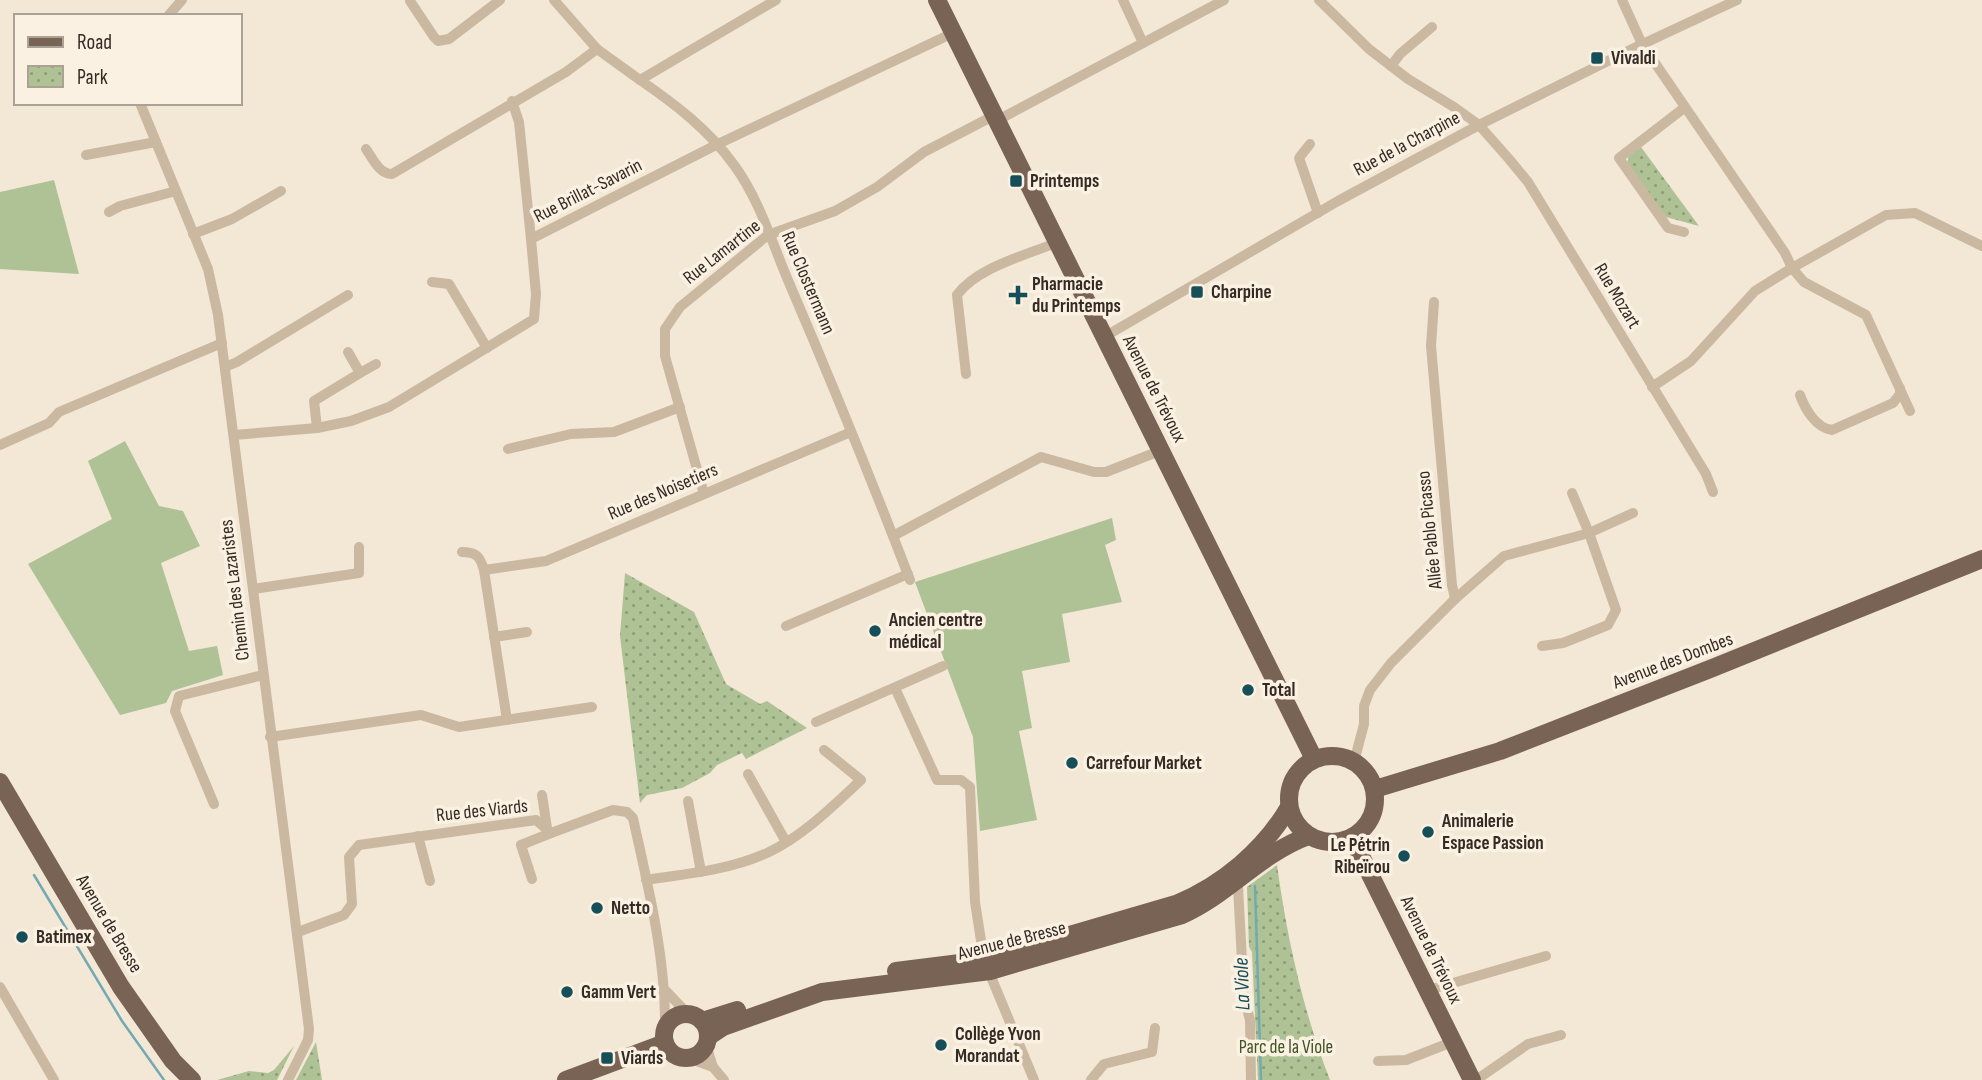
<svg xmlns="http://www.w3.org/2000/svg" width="1982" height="1080" font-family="'Sofia Sans Condensed',sans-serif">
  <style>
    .green { fill: #afc295 }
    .park { fill: url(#park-dots) }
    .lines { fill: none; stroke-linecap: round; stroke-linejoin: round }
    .stream { stroke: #73aab2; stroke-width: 2.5 }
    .street { stroke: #cbb8a1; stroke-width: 10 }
    .primary { stroke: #786354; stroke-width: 18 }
    .poi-dot { fill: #174f59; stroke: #faf1e2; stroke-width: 2.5 }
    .labels { text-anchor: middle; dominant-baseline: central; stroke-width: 7; stroke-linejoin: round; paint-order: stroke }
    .poi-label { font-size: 19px; font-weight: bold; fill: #352b24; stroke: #faf1e2; text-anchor: start }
    .street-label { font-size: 19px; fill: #352b24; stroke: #faf1e2 }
    .park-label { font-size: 19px; fill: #405526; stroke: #faf1e2 }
    .water-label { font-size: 21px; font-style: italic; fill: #174f59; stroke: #faf1e2 }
  </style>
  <defs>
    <pattern id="park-dots" width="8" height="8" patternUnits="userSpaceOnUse" patternTransform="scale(1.75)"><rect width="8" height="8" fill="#afc295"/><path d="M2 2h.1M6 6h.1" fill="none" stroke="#8f9e79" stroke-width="1.8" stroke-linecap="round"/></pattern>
  </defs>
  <rect width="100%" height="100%" fill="#f3e7d6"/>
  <!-- green -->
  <g class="green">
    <path d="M54,180L79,274L0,269V192Z"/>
    <path d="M125,441L159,506L183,511L200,546L161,563L189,651L217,646L223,675L172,691L166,703L120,715L28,564L112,519L88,461Z"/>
    <path d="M1112,518L1116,540L1105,545L1122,602L1062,614L1070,662L1022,671L1032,728L1019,731L1037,820L980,831L973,737L915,582Z"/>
  </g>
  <!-- park -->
  <g class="park">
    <path d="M1641,147L1699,226L1666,217L1627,163L1629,156Z"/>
    <path d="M625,573L694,612L726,684L760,704L767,701L807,728L746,759L742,753L717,765L710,773L682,788L647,795L640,803L620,636Z"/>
    <path d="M1277,865C1287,938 1303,1011 1330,1080H1258L1252,952L1249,947L1247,887Z"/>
    <path d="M316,1042L322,1080H296Z"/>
    <path d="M294,1046L277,1080H217L249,1071L268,1073L274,1070Z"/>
  </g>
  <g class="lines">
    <!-- stream -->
    <g class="stream">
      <path d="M34,875L122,1021L164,1080"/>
      <path d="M1255,886L1261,1080"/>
    </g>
    <!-- street -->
    <g class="street">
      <path d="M554,0L597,49L640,80L776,0"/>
      <path d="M1123,0L1143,43"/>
      <path d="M1319,0L1369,49L1408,79L1454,107L1479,125L1509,159L1528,182L1706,474L1713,492"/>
      <path d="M1622,0L1642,44L1785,253L1792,268L1804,282L1866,315L1910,411"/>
      <path d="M410,1L434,37L438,41L449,39L500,0"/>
      <path d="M168,16L182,0"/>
      <path d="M1391,66L1400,54L1432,27"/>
      <path d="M640,80C675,104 709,130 734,165C760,200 773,246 790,285C832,383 872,481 910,580"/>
      <path d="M512,101L519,122L531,239"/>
      <path d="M140,103L208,269L218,315L309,1029L308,1040L288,1080"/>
      <path d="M1684,108L1619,158L1668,228L1684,232"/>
      <path d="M998,120L1224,0"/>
      <path d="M1310,144L1299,158L1318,213"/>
      <path d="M366,149C373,159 379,174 392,174L566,72L597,49"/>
      <path d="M86,155L156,142"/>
      <path d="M109,212L120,206L176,191"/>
      <path d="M193,234L232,219L281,191"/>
      <path d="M432,282L449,284L487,348"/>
      <path d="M1434,302L1431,346L1452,585L1455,599"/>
      <path d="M1104,337L1338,201L1479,125L1632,49L1737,0"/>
      <path d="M225,367L237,362L348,295"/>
      <path d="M360,373L376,364"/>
      <path d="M966,374L957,295C977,267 1027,255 1058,242"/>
      <path d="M1652,387L1691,361L1755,291L1792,268L1886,215L1915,213L1982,246"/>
      <path d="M1800,395C1805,409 1816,428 1832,430L1893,403L1900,394V388"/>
      <path d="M317,428L314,401L360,373L348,352"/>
      <path d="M234,435L317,428L351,421L389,407L534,319L536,294L531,239L718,144L953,33"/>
      <path d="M0,445L49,423L59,412L222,343"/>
      <path d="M508,449L571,434L614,432L680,407"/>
      <path d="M704,494L665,356V329L680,307L768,235L835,211L877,187L924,152L995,115"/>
      <path d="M893,536L1041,457L1094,472H1106L1162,450"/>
      <path d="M462,552C476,552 480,556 484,570L507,720"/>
      <path d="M484,570L546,561L851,432"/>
      <path d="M253,589L359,573V547"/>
      <path d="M786,626L908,574"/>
      <path d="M494,637L527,632"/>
      <path d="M1542,646L1563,643L1608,625L1616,610L1589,533L1572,493"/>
      <path d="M895,688L937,780H961L970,787L975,902L984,960L1034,1080"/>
      <path d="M816,722L943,666"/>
      <path d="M270,737L421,715L459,727L592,707"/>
      <path d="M1354,762L1364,724V706L1370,690L1391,663L1455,599L1504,556L1589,533L1633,513"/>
      <path d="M748,774L786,842"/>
      <path d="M542,795L547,828"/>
      <path d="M688,801L701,872"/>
      <path d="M214,804L175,711L179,696L263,675"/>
      <path d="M418,836L430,881"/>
      <path d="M532,879L521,845L551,833"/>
      <path d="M1233,879L1238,887L1244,997L1250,1020L1251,1080"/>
      <path d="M646,880C686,874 730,870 767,853C803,836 833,806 861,780L824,750"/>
      <path d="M298,932L344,915L352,904L349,857L359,845L536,820L551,833L613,810L627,812L633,818C648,887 666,957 665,1028"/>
      <path d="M0,987L54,1080"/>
      <path d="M1429,990L1546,956"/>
      <path d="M666,991L687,1013"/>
      <path d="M706,1045L713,1067L724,1080"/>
      <path d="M688,1058L713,1067"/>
      <path d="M1378,1061L1406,1060L1452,1042"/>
      <path d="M1091,1080L1104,1064L1152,1052L1155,1028"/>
      <path d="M1476,1080L1528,1044L1561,1035"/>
    </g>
    <!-- primary -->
    <g class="primary">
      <path d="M937,0L1314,759"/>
      <circle cx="1332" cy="799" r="43"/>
      <path d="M0,782L121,987L173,1061L192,1080"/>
      <path d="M1375,789L1500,751L1710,669L1982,559"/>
      <path d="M1352,838L1472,1080"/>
      <path d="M896,971L984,960L1176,904C1222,885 1264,850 1289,807"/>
      <circle cx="686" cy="1036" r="22"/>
      <path d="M702,1021L737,1010"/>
      <path d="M708,1037L723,1027L822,992L990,971L1182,915C1229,894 1258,855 1308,836"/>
      <path d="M566,1080L665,1043"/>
    </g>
  </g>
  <!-- markers -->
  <g class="poi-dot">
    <rect x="1590" y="51" width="14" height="14" rx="3.5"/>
    <rect x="1009" y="174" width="14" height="14" rx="3.5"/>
    <rect x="1190" y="285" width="14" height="14" rx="3.5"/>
    <path d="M1014.5 284.5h7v7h7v7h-7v7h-7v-7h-7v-7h7z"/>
    <circle cx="875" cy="631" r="7"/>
    <circle cx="1248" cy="690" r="7"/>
    <circle cx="1072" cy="763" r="7"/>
    <circle cx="1428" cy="832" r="7"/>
    <circle cx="1404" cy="856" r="7"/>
    <circle cx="597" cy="908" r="7"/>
    <circle cx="22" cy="937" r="7"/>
    <circle cx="567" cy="992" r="7"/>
    <circle cx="941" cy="1045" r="7"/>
    <rect x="600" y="1051" width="14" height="14" rx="3.5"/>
  </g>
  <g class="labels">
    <!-- poi labels -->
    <g class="poi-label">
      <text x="1611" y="58">Vivaldi</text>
      <text x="1030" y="181">Printemps</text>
      <text x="1032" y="284">Pharmacie<tspan x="1032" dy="22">du Printemps</tspan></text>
      <text x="1211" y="292">Charpine</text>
      <text x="889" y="620">Ancien centre<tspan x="889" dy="22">médical</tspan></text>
      <text x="1262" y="690">Total</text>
      <text x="1086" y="763">Carrefour Market</text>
      <text x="1442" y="821">Animalerie<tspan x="1442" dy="22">Espace Passion</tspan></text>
      <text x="1390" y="845" text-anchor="end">Le Pétrin<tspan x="1390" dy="22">Ribeïrou</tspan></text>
      <text x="611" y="908">Netto</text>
      <text x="36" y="937">Batimex</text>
      <text x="581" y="992">Gamm Vert</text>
      <text x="955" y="1034">Collège Yvon<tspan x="955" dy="22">Morandat</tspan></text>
      <text x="621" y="1058">Viards</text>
    </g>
    <!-- street labels -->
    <g class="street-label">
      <text transform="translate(1407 144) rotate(-28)">Rue de la Charpine</text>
      <text transform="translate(588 191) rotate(-27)">Rue Brillat-Savarin</text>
      <text transform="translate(722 252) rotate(-38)">Rue Lamartine</text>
      <text transform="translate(808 283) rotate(67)">Rue Clostermann</text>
      <text transform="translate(1617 296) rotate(59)">Rue Mozart</text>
      <text transform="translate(1154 389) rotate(63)">Avenue de Trévoux</text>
      <text transform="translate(663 492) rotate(-23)">Rue des Noisetiers</text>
      <text transform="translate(1430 530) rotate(-96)">Allée Pablo Picasso</text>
      <text transform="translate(235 590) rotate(-97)">Chemin des Lazaristes</text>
      <text transform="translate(1673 661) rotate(-21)">Avenue des Dombes</text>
      <text transform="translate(482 811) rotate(-6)">Rue des Viards</text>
      <text transform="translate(109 924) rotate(59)">Avenue de Bresse</text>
      <text transform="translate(1012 941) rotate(-14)">Avenue de Bresse</text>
      <text transform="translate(1431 950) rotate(64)">Avenue de Trévoux</text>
    </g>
    <!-- park labels -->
    <g class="park-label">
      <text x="1286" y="1047">Parc de la Viole</text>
    </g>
    <!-- water labels -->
    <g class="water-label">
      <text transform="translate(1242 984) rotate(-92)">La Viole</text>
    </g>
  </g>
  <!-- legend -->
  <rect x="14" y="14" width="228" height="91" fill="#faf1e2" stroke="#aba296" stroke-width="2"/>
  <rect x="28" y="37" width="35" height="10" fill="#786354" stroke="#aba296" stroke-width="2"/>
  <text x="77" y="49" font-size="21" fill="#352b24">Road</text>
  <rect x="28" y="66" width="35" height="21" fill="url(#park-dots)" stroke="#aba296" stroke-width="2"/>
  <text x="77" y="84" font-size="21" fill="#352b24">Park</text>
</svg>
